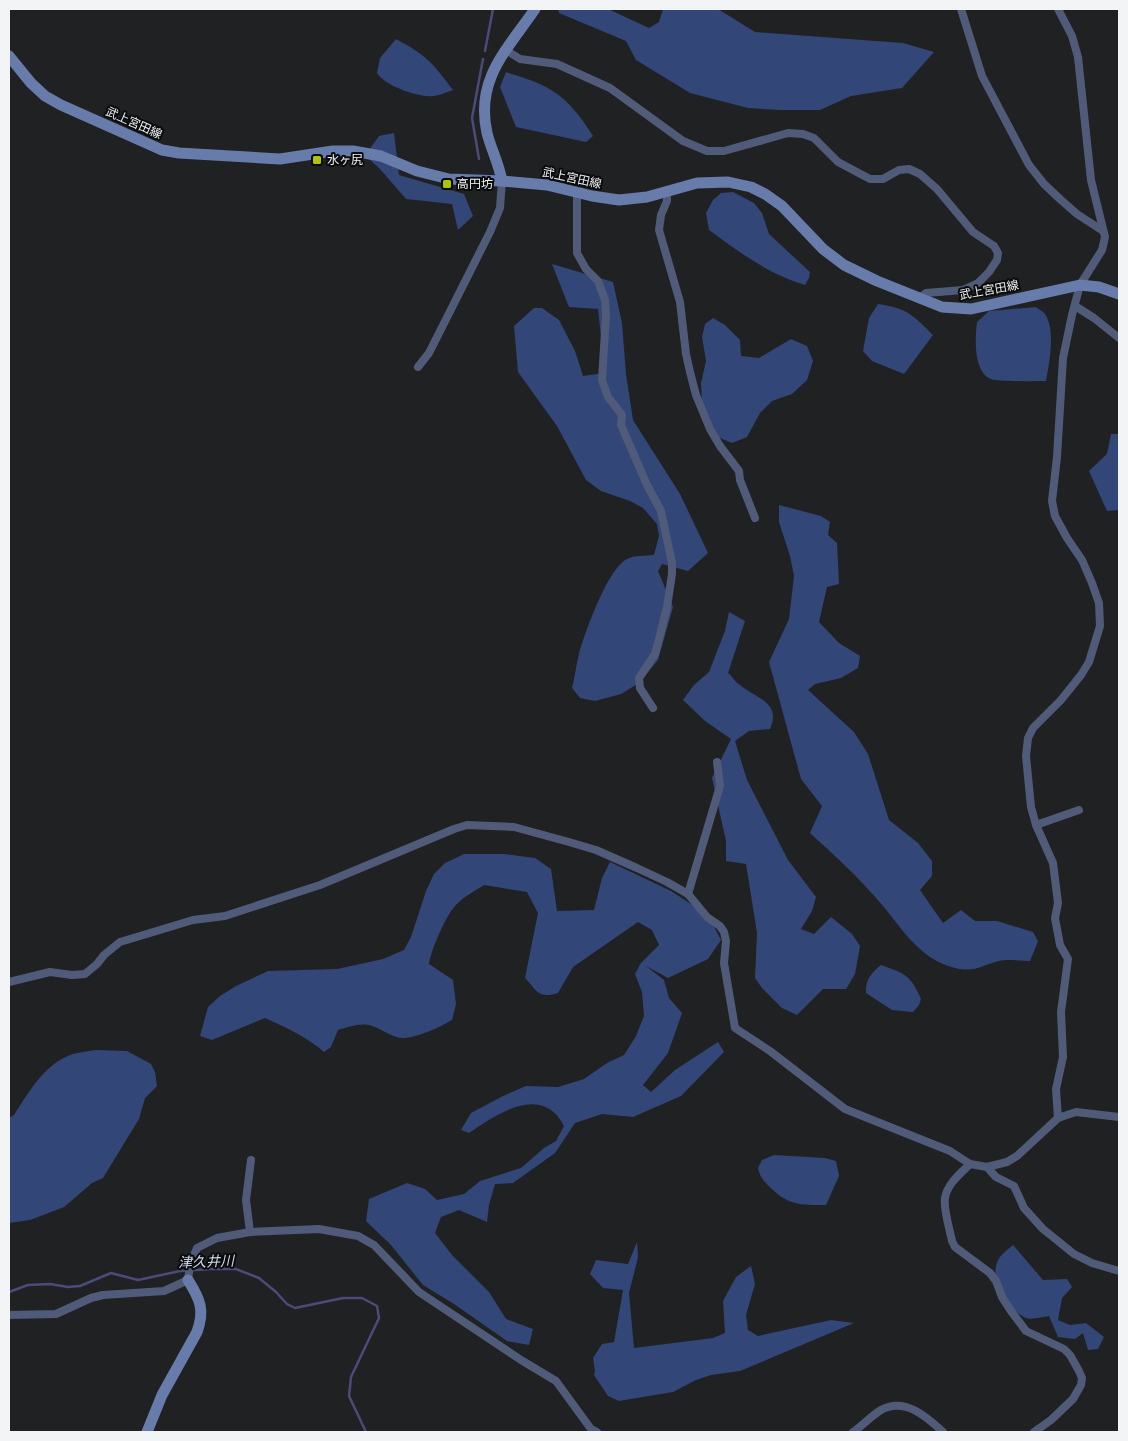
<svg xmlns="http://www.w3.org/2000/svg" width="1128" height="1441" font-family="Figtree,'Noto Sans JP',sans-serif">
  <style>
    .green { fill: #334678 }
    .lines { fill: none; stroke-linecap: round; stroke-linejoin: round }
    .stream { stroke: #4b4a78; stroke-width: 2.5 }
    .street { stroke: #4f5b79; stroke-width: 8 }
    .secondary { stroke: #687cac; stroke-width: 11 }
    .poi-dot { fill: #b0c501; stroke: #0a0b0c; stroke-width: 2 }
    .labels { text-anchor: middle; dominant-baseline: central; stroke-width: 4; stroke-linejoin: round; paint-order: stroke }
    .street-label { font-size: 12px; fill: #f3f4f6; stroke: #0a0b0c }
    .poi-label { font-size: 12px; fill: #f3f4f6; stroke: #0a0b0c; text-anchor: start }
    .water-label { font-size: 14px; font-style: italic; fill: #d3dcf0; stroke: #0a0b0c }
  </style>
  <rect width="100%" height="100%" fill="#202123"/>
  <!-- green -->
  <g class="green">
    <path d="M558,9H608L649,28L659,22L663,9H718L755,32L903,43L934,52L902,88L851,96L820,110H780L748,108L690,93L636,60L626,41L559,13Z"/>
    <path d="M396,39C426,55 433,63 453,90C447,92 440,95 434,96C419,98 385,86 377,73L380,58Z"/>
    <path d="M506,72C521,77 537,81 551,90C569,100 582,119 593,136L586,142L516,127L500,87Z"/>
    <path d="M394,133L399,175L464,194L473,216L458,230L452,204L406,199L380,169L369,159V150L379,136Z"/>
    <path d="M733,192L754,203L762,213L769,234L810,272L809,278L805,285C765,272 742,254 709,230L706,213L713,200L721,193Z"/>
    <path d="M552,264L613,282L622,323L626,374L633,420L680,494L708,553L688,571L662,564L658,571L673,607L658,660L639,683L621,694L595,701L580,698L572,688C575,677 576,665 579,654C585,632 608,568 627,559C634,555 646,556 654,555L659,536L657,524L643,508L630,501L601,491L586,480L557,426L518,372L514,326L534,308H542L559,320L575,351L583,376L605,373L598,309L569,307Z"/>
    <path d="M878,304C907,308 913,315 933,335L904,374L872,361L863,351L869,318Z"/>
    <path d="M1036,307C1038,309 1043,311 1045,314C1056,330 1049,364 1046,381C1037,381 997,382 991,379C973,372 975,337 977,322L989,311Z"/>
    <path d="M713,318L725,325L740,340L741,356L759,358L791,339L807,346L813,361L807,380L792,394L772,401L760,413L747,437L732,443L715,436L703,421L701,383L706,361L702,337L705,324Z"/>
    <path d="M1111,434H1119V510L1107,511L1089,471L1107,454Z"/>
    <path d="M779,505L821,516L830,522L828,535L837,543L839,584L827,587L819,622L839,643L860,656L858,668L841,678L815,684L808,690L854,732L868,754L889,820L918,843L932,861V876L920,890L943,923L961,910L975,921H997L1033,932L1038,941L1030,961C1020,961 1008,959 999,961C982,965 975,973 955,968C916,958 901,925 876,898C856,875 833,854 810,833L822,806L801,779L769,662L789,619L794,576L790,556L779,522Z"/>
    <path d="M729,612L745,621L728,673C733,677 735,682 740,685C755,698 782,702 770,729L749,731L735,741L747,780L788,860L816,897L812,911L801,929L814,934L831,917L852,934L860,946L855,974L846,989H823L797,1015L782,1008L762,988L755,978L757,933L746,864L726,861V841L712,778L731,739L705,721L683,700L694,685L709,672L725,631Z"/>
    <path d="M464,854H505L535,858L551,869L557,911L594,910L602,878L610,862L671,891L708,915L721,940L708,959L668,978L646,966L664,980L669,998L682,1013L668,1053L643,1085L651,1092L675,1070L718,1042L724,1052L681,1096L633,1117L602,1114L575,1123L555,1153L513,1183L495,1184L489,1205L487,1222L459,1210L441,1217L435,1233L452,1255L489,1292L506,1319L533,1329L529,1345L507,1341L454,1304L423,1285L391,1245L366,1221L369,1199L407,1183L425,1189L437,1200L464,1194L480,1181L521,1168L544,1148L556,1141L564,1126C542,1083 497,1114 469,1133L461,1130L471,1113L503,1096L526,1086L558,1087L584,1079L607,1063L624,1055L636,1036L644,1016L642,992L635,974L641,963L659,945L652,930L638,922L573,967L558,993C538,999 537,991 525,978L538,913L527,892L484,885C475,891 465,896 458,903C447,912 431,950 429,964L453,980L456,1004L452,1020C438,1028 421,1036 405,1038C393,1039 382,1029 372,1026C361,1022 349,1027 338,1030L331,1047L324,1052C307,1037 285,1027 265,1018L212,1040L200,1036L208,1007L220,996L236,986L268,971L337,969L383,959L404,950L411,937L426,891L434,874L445,863Z"/>
    <path d="M881,965C905,974 910,974 921,999L919,1005L913,1012L892,1010L866,993C865,980 871,973 881,965Z"/>
    <path d="M96,1050L127,1051L151,1064L155,1072L157,1086L145,1098L139,1119L103,1178L92,1183L64,1207L30,1220L9,1223V1118L14,1115C29,1092 45,1063 73,1054C80,1052 89,1051 96,1050Z"/>
    <path d="M774,1155L825,1158L836,1161L839,1176L826,1205C803,1205 790,1206 773,1190C765,1183 760,1178 758,1168L762,1160Z"/>
    <path d="M637,1242L638,1257L629,1293L634,1348L713,1338L725,1333L723,1301L736,1277L751,1266L755,1284L746,1315L748,1330L758,1336L831,1320L854,1323L740,1371L711,1375L696,1380L673,1392L619,1401L608,1396L594,1375L595,1371L593,1358L602,1344L614,1342L623,1290L603,1288L590,1274L596,1260L628,1264Z"/>
    <path d="M1013,1245L1043,1280L1067,1279L1072,1287L1062,1298L1058,1320L1070,1325L1086,1323L1104,1337L1098,1349L1088,1350L1083,1333L1075,1339L1058,1337L1049,1316C1042,1317 1033,1320 1026,1318C1010,1312 992,1283 996,1266C998,1256 1006,1251 1013,1245Z"/>
  </g>
  <g class="lines">
    <!-- stream -->
    <g class="stream">
      <path d="M485,51L493,9"/>
      <path d="M479,159L472,118L483,59"/>
      <path d="M9,1292L28,1285L50,1284L68,1287L80,1286L111,1273L138,1280L180,1271L211,1269H236L259,1278L276,1292L287,1304L295,1308L343,1298H362L377,1306L379,1318L351,1377L349,1396L366,1432"/>
    </g>
    <!-- street -->
    <g class="street">
      <path d="M961,9L982,76L1029,165L1044,184L1061,200L1077,214L1103,231"/>
      <path d="M506,50L520,59L557,64L610,88L683,141L707,151H724L788,133L803,134L814,138L838,162L870,179H883L899,170L909,169L920,174L937,189L973,232L994,246L998,253L997,260L989,272L978,283L963,290L926,293L919,299"/>
      <path d="M667,191V201L661,215L659,230L680,302L686,354L690,372L696,395L710,429L720,446L739,471L740,480L755,518"/>
      <path d="M577,193V253L586,269L598,281L605,300L606,315L602,380L608,397L622,415L621,425L647,485L661,511L672,563V574L667,607L659,639L655,654L639,678L640,688L653,708"/>
      <path d="M1075,306L1094,318L1119,338"/>
      <path d="M418,367L429,353L490,232L500,208L502,181"/>
      <path d="M1036,825L1079,810"/>
      <path d="M688,894L720,786L717,762"/>
      <path d="M9,982L50,972L72,975L85,974L97,964L104,955L120,942L193,920L225,916L320,885L454,829L467,825L514,827L569,842L596,850L637,868L667,882L688,894L707,917L720,926L724,932L726,941L724,963L735,1028L770,1051L845,1109L950,1151L970,1164L987,1167L1007,1162L1017,1156L1058,1118L1076,1112L1119,1117"/>
      <path d="M1058,1118L1056,1089L1063,1057L1061,1012L1068,959L1060,945L1055,918L1058,903L1053,863L1036,825L1031,807L1026,756L1028,738L1033,728L1061,700L1081,675L1089,662L1100,626L1099,603L1092,583L1082,560L1067,538L1055,516L1052,501L1057,457L1063,358L1072,315L1080,285L1102,250L1105,237L1091,180L1078,57L1072,36L1058,9"/>
      <path d="M970,1164C961,1173 947,1184 945,1198C943,1209 950,1230 952,1241L955,1247L990,1273L996,1281L1002,1297L1011,1311L1026,1331L1064,1349L1070,1355L1079,1371L1082,1378L1081,1385L1073,1399L1051,1420L1034,1432"/>
      <path d="M987,1167L996,1177L1014,1186L1024,1208L1043,1229L1074,1254L1092,1263L1119,1271"/>
      <path d="M250,1232L246,1200L251,1160"/>
      <path d="M9,1315L56,1314L91,1298L103,1295L164,1291L188,1280L190,1265L197,1248L217,1238L250,1232L319,1229L358,1236L374,1245L419,1292L521,1360L556,1381L591,1429L597,1432"/>
      <path d="M853,1432C862,1426 871,1416 881,1410C905,1397 927,1417 943,1432"/>
    </g>
    <!-- secondary -->
    <g class="secondary">
      <path d="M9,56L31,83L45,96L61,105L162,150L179,153L280,159L333,151H353L381,156L417,171L449,179L502,181L547,185L592,196L619,200L647,197L697,183L728,182L751,187L765,194L782,206L823,249L844,265L877,281L942,307L971,309L1080,285L1099,287L1119,294"/>
      <path d="M502,181C499,164 491,149 487,133C475,79 507,50 535,9"/>
      <path d="M147,1432L162,1395L197,1332C205,1310 200,1299 188,1280"/>
    </g>
  </g>
  <!-- markers -->
  <g class="poi-dot">
    <rect x="312" y="155" width="10" height="10" rx="2.5"/>
    <rect x="442" y="179" width="10" height="10" rx="2.5"/>
  </g>
  <g class="labels">
    <!-- street labels -->
    <g class="street-label">
      <text transform="translate(134 123) rotate(24)">武上宮田線</text>
      <text transform="translate(572 178) rotate(12)">武上宮田線</text>
      <text transform="translate(989 290) rotate(-10)">武上宮田線</text>
    </g>
    <!-- poi labels -->
    <g class="poi-label">
      <text x="327" y="160">水ヶ尻</text>
      <text x="457" y="184">高円坊</text>
    </g>
    <!-- water labels -->
    <g class="water-label">
      <text transform="translate(206 1262) rotate(-2)">津久井川</text>
    </g>
  </g>
  <!-- border -->
  <rect width="1128" height="1441" fill="none" stroke="#f3f4f6" stroke-width="20"/>
</svg>
